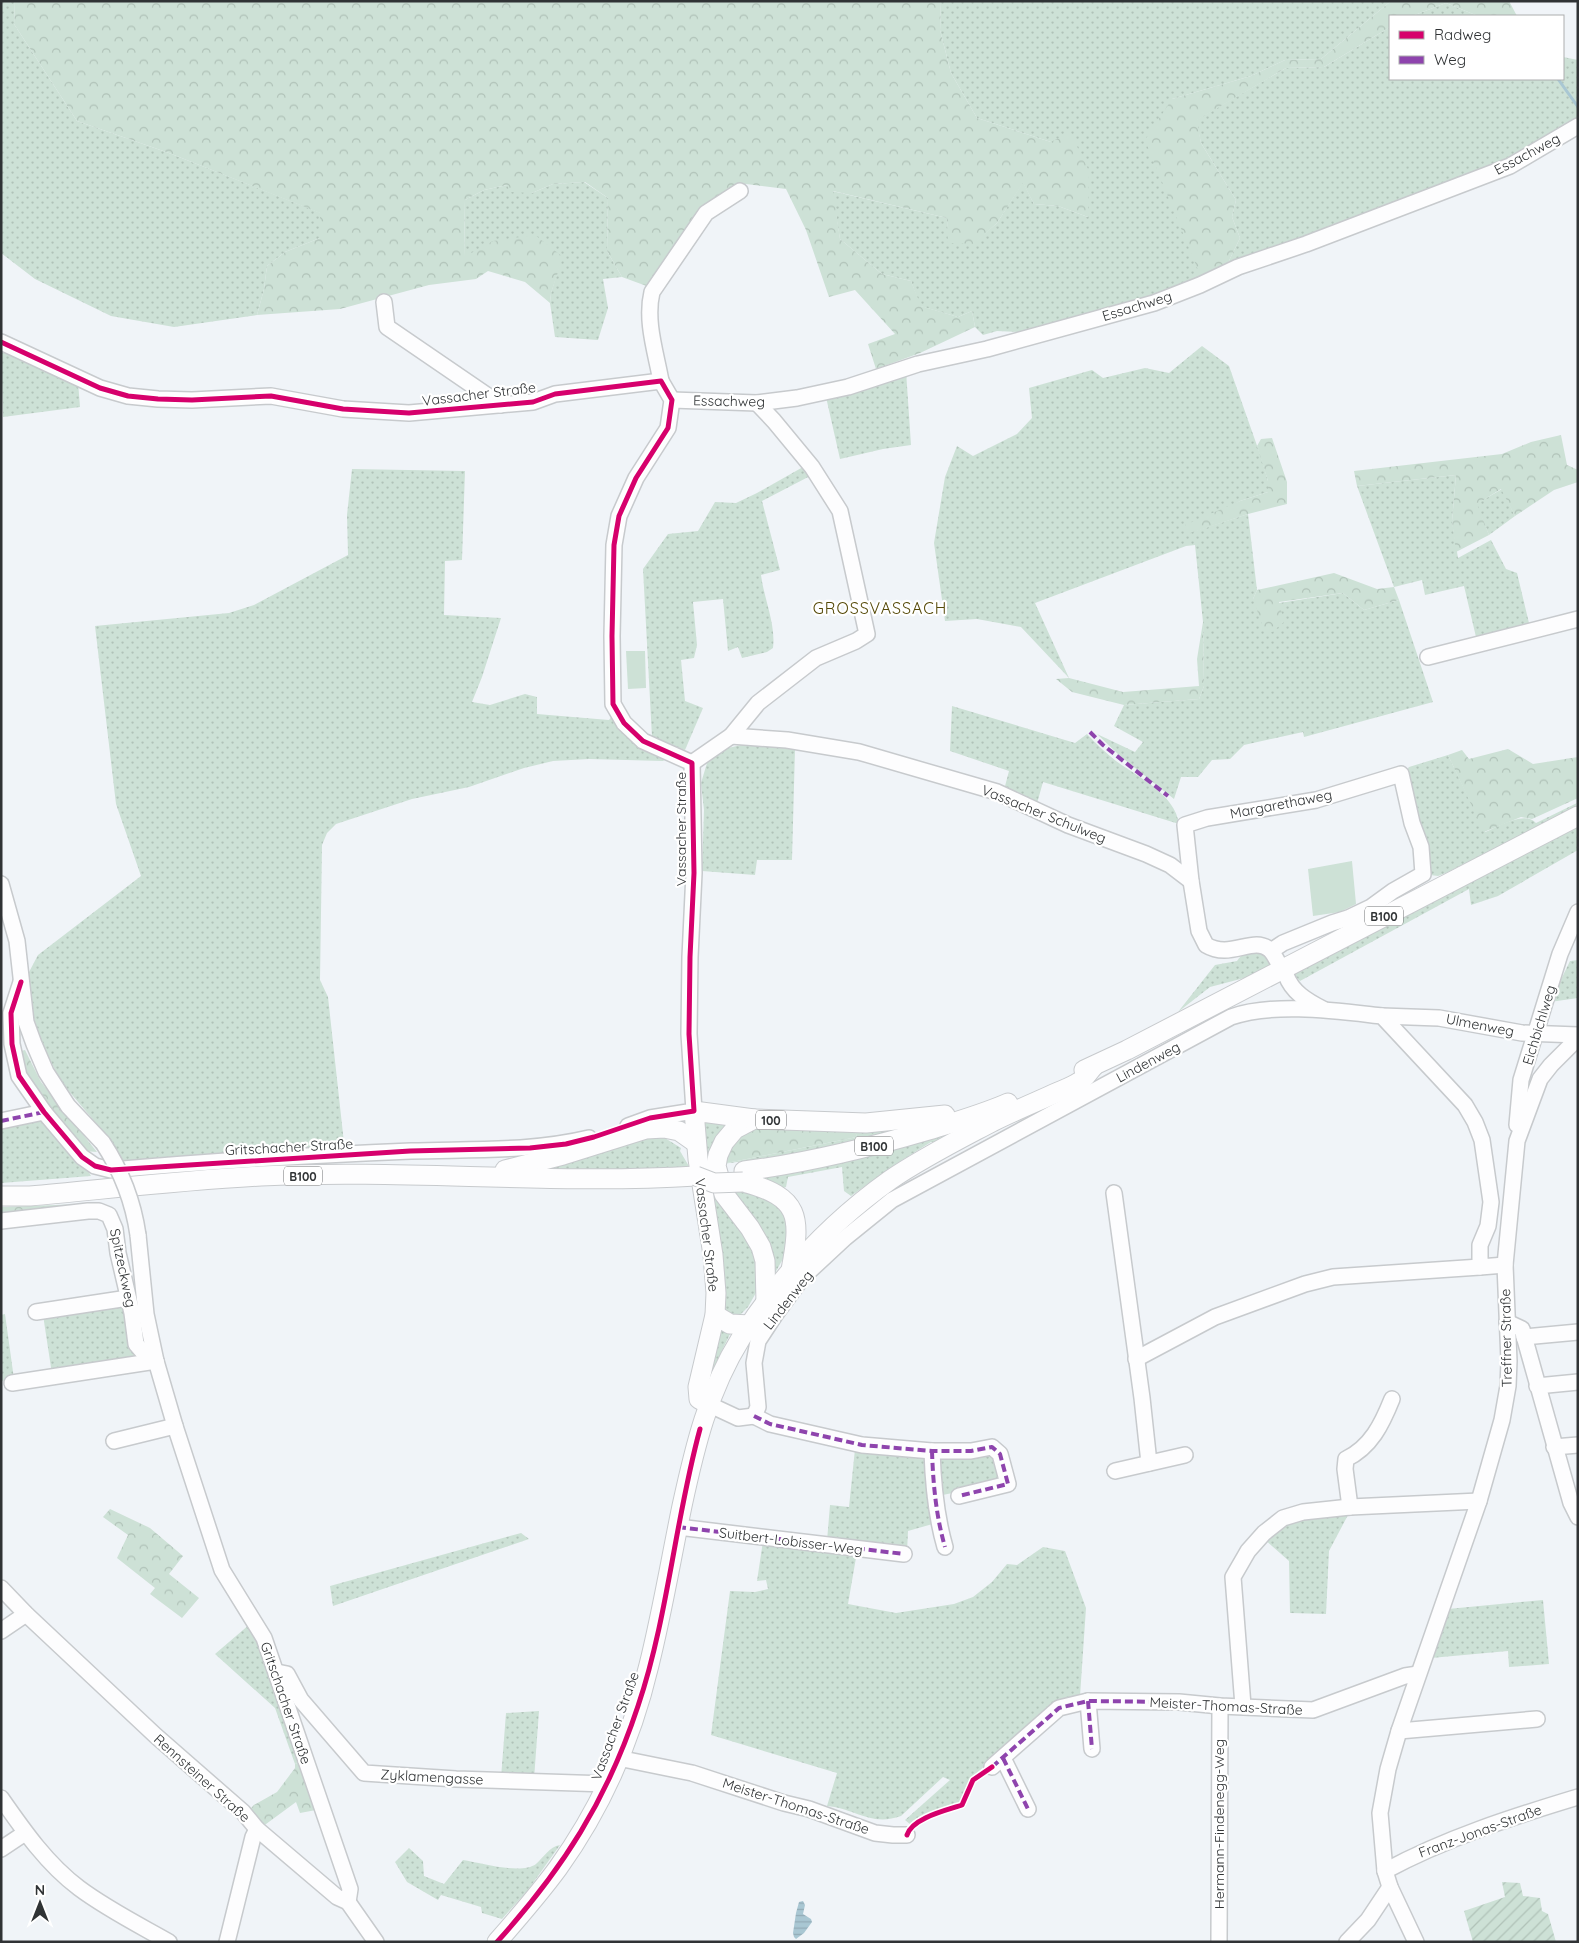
<svg xmlns="http://www.w3.org/2000/svg" width="1579" height="1943" font-family="Quicksand,sans-serif">
  <style>
    .grass { fill: url(#grass-dots) }
    .forest { fill: url(#forest-crowns) }
    .garden { fill: url(#garden-furrows) }
    .pitch { fill: #cde1d6 }
    .water { fill: url(#water-rules) }
    .lines { fill: none; stroke-linecap: round; stroke-linejoin: round }
    .stream { stroke: #a9c7d3; stroke-width: 3 }
    .minor-casing { stroke: #c7cacd; stroke-width: 18 }
    .major-casing { stroke: #c7cacd; stroke-width: 21 }
    .minor { stroke: #fdfdfe; stroke-width: 15 }
    .major { stroke: #fdfdfe; stroke-width: 19 }
    .minor-bridge-casing { stroke: #c7cacd; stroke-width: 18; stroke-linecap: butt }
    .major-bridge-casing { stroke: #c7cacd; stroke-width: 21; stroke-linecap: butt }
    .minor-bridge { stroke: #fdfdfe; stroke-width: 15 }
    .major-bridge { stroke: #fdfdfe; stroke-width: 19 }
    .quiet { stroke: #8e44ad; stroke-width: 4; stroke-dasharray: 8 4; stroke-linecap: butt }
    .cycleway-casing { stroke: #fff; stroke-width: 8 }
    .cycleway { stroke: #d6006c; stroke-width: 5 }
    .labels { text-anchor: middle; dominant-baseline: central; stroke-width: 4.5; stroke-linejoin: round; paint-order: stroke }
    .shield { fill: #fff; stroke: #6e7072; stroke-width: 1 }
    .shield-label { font-size: 12px; font-weight: bold; fill: #303335 }
    .street-label { font-size: 14px; fill: #303335; stroke: #fff }
    .quarter-label { font-size: 16px; letter-spacing: 1px; fill: #554907; stroke: #fff }
  </style>
  <defs>
    <pattern id="grass-dots" width="8" height="8" patternUnits="userSpaceOnUse" patternTransform="scale(1.25)"><rect width="8" height="8" fill="#cde1d6"/><path d="M2 2h.1M6 6h.1" fill="none" stroke="#b0c2b8" stroke-width="1.8" stroke-linecap="round"/></pattern>
    <pattern id="forest-crowns" width="20" height="18" patternUnits="userSpaceOnUse" patternTransform="scale(1.25)"><rect width="20" height="18" fill="#cde1d6"/><path d="M2 6a3 3 0 1 1 6 0M12 15a3 3 0 1 1 6 0" fill="none" stroke="#b0c2b8"/></pattern>
    <pattern id="garden-furrows" width="10" height="10" patternUnits="userSpaceOnUse" patternTransform="scale(1.25)"><rect width="10" height="10" fill="#cde1d6"/><path d="M-1 1l2-2M0 10L10 0M9 11l2-2" fill="none" stroke="#b0c2b8"/></pattern>
    <pattern id="water-rules" width="6" height="5" patternUnits="userSpaceOnUse" patternTransform="scale(1.25)"><rect width="6" height="5" fill="#a9c7d3"/><path d="M0 2.5h6" fill="none" stroke="#92abb6"/></pattern>
  </defs>
  <rect width="100%" height="100%" fill="#f0f4f8"/>
  <!-- grass -->
  <g class="grass">
    <path d="M1,1H15L14,24L77,121L169,153L321,213L320,238L285,252L267,266L264,289L257,315L174,327L111,316L35,279L1,253Z"/>
    <path d="M941,1H1391L1321,59L1285,60L1251,76L1172,99L1202,280L1175,291L1035,333L997,331L983,335L975,327L972,311L958,317L920,306L911,281L882,274L840,239L832,191L947,218L949,243H974L997,223L1023,182L1034,204L1058,206L1088,217L1051,142L977,118L951,73L940,30Z"/>
    <path d="M1446,3L1478,16H1412Z"/>
    <path d="M1390,27V79H1563V57L1578,60V124L1523,155L1226,267L1240,238L1232,217L1236,200L1201,143L1196,120L1286,68L1324,67Z"/>
    <path d="M584,182L608,198L607,251L622,277L603,279L608,308L598,340L555,337L550,303L551,293L562,257H464L465,200L484,190L507,185L532,193L553,184Z"/>
    <path d="M1,344L78,382L80,407L3,417Z"/>
    <path d="M1202,346L1229,366L1261,457L1268,481V492L1240,501L1186,534L1248,514L1257,590L1253,599L1279,603L1343,593L1364,610L1399,600L1433,702L1304,737L1303,732L1244,745L1230,759L1212,760L1198,777H1181L1174,799L1120,756L1097,734L1135,752L1143,742L1114,726L1124,705L1199,699L1204,686L1203,622L1195,545L1186,546L1035,603L1069,678L1021,627L977,619L945,621L934,543L945,477L957,446L973,456L1017,434L1032,418L1029,388L1092,370L1103,378L1145,368L1169,373Z"/>
    <path d="M906,371L911,445L883,449L840,459L826,397Z"/>
    <path d="M803,467L812,475L762,501L780,570L761,575C764,599 776,624 773,648L767,652L742,658L738,647L728,651L723,599L693,602L697,645L694,658L681,660L685,701L703,708L685,750L652,737L643,569L668,534L698,531L715,502L736,503L757,493Z"/>
    <path d="M352,469L465,471L462,560L445,561L444,615L501,618L482,677L472,702L490,705L525,694L537,697V714L609,720L612,716L667,758L663,761L589,759L553,761L524,768L469,787L412,799L336,824L327,833L322,845L320,980L328,997L345,1152L124,1164L106,1135L62,1083L41,1043L31,1007L28,974L38,955L141,876L116,804L95,626L229,613L254,605L348,555L347,515Z"/>
    <path d="M1456,475L1452,521L1458,558L1491,540L1506,569L1517,573L1529,623L1476,637L1464,586L1425,595L1422,580L1394,587L1357,486Z"/>
    <path d="M1502,489L1515,516L1489,535L1476,504Z"/>
    <path d="M952,706L1075,743L1087,734C1096,744 1106,753 1116,761C1138,777 1175,794 1179,824L1043,782L1036,807L1004,790L1009,771L950,751Z"/>
    <path d="M745,744L795,749L792,860H757L755,875L702,871L704,810L701,783L707,763L724,749Z"/>
    <path d="M1448,755L1485,832C1498,827 1524,810 1536,823L1577,803L1574,809L1446,873L1438,876L1430,875L1407,771L1409,767Z"/>
    <path d="M1578,825V850L1498,896L1471,905L1469,889L1300,981L1292,973L1545,843C1558,839 1566,832 1578,825Z"/>
    <path d="M1258,951L1267,955L1274,964L1248,977L1210,987L1178,1012L1215,965L1237,961C1243,952 1248,952 1258,951Z"/>
    <path d="M1578,960V998L1550,1002L1570,961Z"/>
    <path d="M43,1118L87,1169L91,1176L1,1183V1124Z"/>
    <path d="M703,1119L736,1122L705,1166Z"/>
    <path d="M902,1127V1131L838,1149L722,1164L857,1137L855,1131Z"/>
    <path d="M958,1129L941,1144L931,1142L896,1164L851,1196L844,1191L842,1167L788,1177L786,1187L781,1189L766,1182L762,1177Z"/>
    <path d="M660,1135L681,1148L680,1151L690,1168L669,1171H518L637,1137Z"/>
    <path d="M747,1188L782,1206L792,1243L771,1280L726,1190Z"/>
    <path d="M716,1189L760,1260L757,1291L748,1307L737,1318L724,1316L708,1190Z"/>
    <path d="M123,1303L141,1357L52,1374L43,1315Z"/>
    <path d="M5,1314L14,1379L1,1381V1315Z"/>
    <path d="M717,1325L732,1330L712,1371L708,1372Z"/>
    <path d="M855,1449L923,1457L929,1463L936,1523L908,1531L907,1552L827,1541L830,1505L849,1507Z"/>
    <path d="M990,1454L993,1455L1000,1475L995,1484L938,1496L939,1458Z"/>
    <path d="M1348,1515L1329,1551L1326,1614L1290,1613L1289,1561L1264,1539L1293,1519Z"/>
    <path d="M521,1533L529,1539L333,1606L330,1586Z"/>
    <path d="M763,1541L857,1552L848,1604L896,1613L954,1604L973,1597L992,1582L1007,1564L1017,1565L1043,1547L1065,1551L1086,1608L1080,1696L1045,1711L978,1772L970,1781L962,1802L931,1813L911,1825L905,1820L950,1780L943,1777L901,1816C871,1827 854,1808 827,1806L837,1773L711,1735L730,1591L755,1592L768,1589L766,1580L757,1581Z"/>
    <path d="M1543,1600L1549,1664L1509,1667L1508,1651L1431,1658L1448,1609Z"/>
    <path d="M250,1624L261,1640L300,1762L295,1764L275,1708L215,1654Z"/>
    <path d="M539,1711L534,1779L501,1778L506,1713Z"/>
    <path d="M560,1845L528,1890L502,1919L482,1913L481,1907L441,1895L438,1900L407,1882L395,1862L409,1848L423,1861L424,1876L444,1884L463,1860C482,1863 521,1875 536,1864C544,1857 549,1847 560,1845Z"/>
  </g>
  <!-- forest -->
  <g class="forest">
    <path d="M15,1H941L940,30L951,73L977,118L1051,142L1070,132L1089,171L1088,217L1058,206L1034,204L1023,183L997,223L974,244L948,243L947,218L833,191L840,239L882,274L911,281L921,306L958,317L972,311L975,327L920,353L876,369L868,344L895,334L855,290L829,297L806,230L786,189L738,183L707,205L652,288L622,277L607,251L608,198L585,182L553,184L532,193L510,192L507,185L484,190L465,200L464,257L493,241L535,235L563,257L551,293L550,303L525,282L488,271L476,279L429,285L340,309L257,315L264,289L267,266L285,252L320,238V213L169,153L77,121L14,24Z"/>
    <path d="M1391,1H1509L1517,16H1478L1446,3L1412,16H1390V27L1324,67L1286,68L1197,120L1201,143L1236,200L1232,217L1240,238L1226,267L1202,280L1145,140L1172,99L1251,76L1285,60L1321,59Z"/>
    <path d="M1561,435L1567,465L1578,470V482L1554,490L1515,516L1501,489L1477,504L1489,535L1456,552L1452,521L1456,475L1357,486L1354,471L1502,454L1531,442Z"/>
    <path d="M1272,438L1287,482V504L1248,514L1185,535V525L1240,501L1268,492V481L1257,446L1261,439Z"/>
    <path d="M1334,573L1377,589L1394,587L1399,600L1364,610L1343,593L1279,602L1284,622L1272,632L1263,627L1253,599L1257,590Z"/>
    <path d="M1203,622L1204,686L1199,699L1124,705L1072,692L1056,679L1069,678L1123,692L1199,686L1197,659Z"/>
    <path d="M1508,749L1533,764L1578,757V798L1532,819L1521,817L1484,832L1448,755L1462,750L1469,759Z"/>
    <path d="M25,1050L41,1082L97,1152L84,1151L29,1081L21,1051Z"/>
    <path d="M762,1126L855,1131L857,1137L722,1164L726,1148L743,1132Z"/>
    <path d="M82,1204L81,1208L1,1217V1207Z"/>
    <path d="M110,1509L150,1528L183,1556L169,1574L199,1598L182,1618L150,1594L155,1588L117,1558L128,1535L103,1517Z"/>
    <path d="M300,1762L316,1810L300,1813L296,1802L262,1827L247,1812L254,1805L277,1792L295,1768V1764Z"/>
  </g>
  <!-- garden -->
  <path class="garden" d="M1502,1882L1520,1883L1523,1896L1540,1898L1542,1911L1548,1914L1556,1942H1473L1464,1911L1505,1897Z"/>
  <!-- pitch -->
  <g class="pitch">
    <path d="M626,651H645L646,688L628,689Z"/>
    <path d="M1352,861L1356,904L1340,912L1313,916L1308,869Z"/>
  </g>
  <!-- water -->
  <path class="water" d="M803,1901L805,1905L803,1914L811,1919L812,1922L804,1933L796,1939L794,1937L793,1933L796,1913L799,1902Z"/>
  <g class="lines">
    <!-- stream -->
    <path class="stream" d="M1558,79L1578,107"/>
    <!-- minor casing -->
    <g class="minor-casing">
      <g id="minor">
        <path d="M384,302L387,327L501,405"/>
        <path d="M1,342L100,388L128,396L158,399L192,400L271,396L343,409L409,413L533,402L555,394L661,381L672,400L668,428L636,478L619,516L614,545L612,636L613,704L624,723L643,741L692,763L694,873L690,957L689,1034L694,1111L650,1118L628,1126"/>
        <path d="M661,381C656,353 645,321 652,292L706,213L740,191"/>
        <path d="M672,400L757,403L797,398L848,387L918,364L987,349L1154,303L1200,285L1238,267L1306,244L1510,166L1578,126"/>
        <path d="M1428,657L1578,619"/>
        <path d="M731,736L787,740L859,752L997,792L1068,825L1146,854L1170,865L1191,881"/>
        <path d="M692,763L731,736L758,703L816,658L856,641L867,634L840,511L812,467L774,421L757,403"/>
        <path d="M1,884L17,941L26,1022L34,1044L46,1072L68,1106L103,1143"/>
        <path d="M1271,951L1283,943L1332,923L1348,918L1371,907L1393,891L1423,874L1421,847L1412,823L1401,774L1316,800L1207,818L1185,825L1191,881L1199,931L1206,945C1231,960 1253,935 1270,950C1274,954 1276,959 1279,964"/>
        <path d="M1286,975C1292,992 1307,1001 1323,1009"/>
        <path d="M21,982L11,1013L12,1044L19,1076L44,1112L82,1157L95,1166L111,1170C210,1161 311,1155 411,1151C470,1149 531,1152 589,1138"/>
        <path d="M1382,1016L1439,1018L1522,1033L1578,1035"/>
        <path d="M1,1121L44,1112"/>
        <path d="M1517,1125L1521,1080L1560,954L1578,912"/>
        <path d="M1114,1193L1142,1398L1149,1463"/>
        <path d="M1,1221L88,1211H99L109,1215L115,1229L118,1253L132,1313L136,1344L142,1351L156,1361"/>
        <path d="M138,1235L146,1314L156,1361L175,1426L222,1570L264,1638L350,1889L348,1902"/>
        <path d="M36,1312L128,1298"/>
        <path d="M1507,1322L1522,1329L1571,1503L1578,1517"/>
        <path d="M1524,1337L1578,1332"/>
        <path d="M1136,1359L1215,1317L1305,1284L1333,1277L1480,1267"/>
        <path d="M12,1383L156,1361"/>
        <path d="M1537,1386L1578,1382"/>
        <path d="M708,1404L738,1418L754,1416"/>
        <path d="M754,1416L758,1407L754,1363L758,1341L775,1315L803,1277L845,1238L892,1200L1231,1017C1274,1002 1337,1011 1382,1016L1465,1105L1475,1122L1482,1140L1491,1202L1488,1226L1480,1245V1267L1505,1265"/>
        <path d="M754,1416L770,1424L862,1445L932,1451H971L992,1447L1000,1454L1008,1484L959,1496"/>
        <path d="M114,1441L175,1426"/>
        <path d="M1554,1447L1578,1445"/>
        <path d="M932,1451C933,1483 936,1516 945,1547"/>
        <path d="M1115,1471L1185,1455"/>
        <path d="M1350,1507L1345,1469L1346,1459C1371,1447 1382,1424 1392,1399"/>
        <path d="M678,1527L904,1554"/>
        <path d="M1,1588L26,1614L156,1736L243,1812L257,1829L337,1897L348,1902L376,1942"/>
        <path d="M1,1631L26,1614"/>
        <path d="M277,1672L287,1674L301,1700L364,1773L456,1779L607,1784"/>
        <path d="M1088,1701L1092,1749"/>
        <path d="M1243,1706L1233,1577L1248,1551L1264,1533L1283,1518L1303,1512L1350,1507L1479,1501"/>
        <path d="M1399,1731L1537,1719"/>
        <path d="M618,1758L692,1773L784,1803L809,1809L875,1833L893,1835H907"/>
        <path d="M1003,1758L1028,1809"/>
        <path d="M992,1767L1059,1708L1088,1701L1179,1702L1220,1706L1313,1710L1405,1676L1418,1674"/>
        <path d="M1,1798C24,1831 47,1864 79,1888C107,1909 139,1925 169,1942"/>
        <path d="M1,1849L25,1833"/>
        <path d="M1385,1871C1446,1838 1512,1817 1578,1797"/>
        <path d="M227,1942L253,1837L257,1829"/>
        <path d="M1219,1942L1220,1706"/>
        <path d="M1347,1942L1368,1920L1390,1887"/>
        <path d="M1416,1942L1390,1887L1385,1871L1380,1813L1388,1769L1399,1731L1479,1501L1502,1420L1508,1386L1509,1361L1505,1265L1517,1141L1540,1079L1551,1065L1578,1038"/>
      </g>
    </g>
    <!-- major casing -->
    <g class="major-casing">
      <g id="major">
        <path d="M1084,1070L1127,1050L1578,816"/>
        <path d="M505,1170L563,1155L646,1129L664,1128L679,1131L696,1143"/>
        <path d="M744,1171C807,1163 868,1148 929,1130C955,1122 983,1114 1008,1103"/>
        <path d="M743,1182C801,1197 801,1217 791,1270"/>
        <path d="M1,1196H30C107,1189 184,1180 261,1176C406,1169 551,1185 696,1176"/>
        <path d="M766,1302L765,1261L761,1247L750,1228L724,1194L716,1166L718,1155L724,1142L735,1129L754,1119L866,1123L945,1115"/>
        <path d="M715,1315L730,1324L750,1325"/>
        <path d="M708,1404L699,1399L698,1387L715,1315L716,1293L713,1255L698,1159L694,1111L754,1119"/>
        <path d="M497,1942C518,1918 539,1894 558,1868C601,1808 632,1737 649,1665C662,1613 671,1559 682,1506C695,1446 708,1391 741,1338C780,1277 831,1222 890,1180C922,1158 958,1140 992,1122C1014,1111 1036,1102 1058,1092C1065,1089 1073,1086 1079,1082C1085,1079 1089,1071 1094,1066"/>
      </g>
    </g>
    <!-- minor -->
    <use href="#minor" class="minor"/>
    <!-- major -->
    <use href="#major" class="major"/>
    <!-- minor-bridge casing -->
    <g class="minor-bridge-casing">
      <path id="minor-bridge" d="M103,1143C122,1172 133,1200 138,1235"/>
    </g>
    <!-- major-bridge casing -->
    <g class="major-bridge-casing">
      <path id="major-bridge" d="M696,1176L714,1183L743,1182"/>
    </g>
    <!-- minor-bridge -->
    <use href="#minor-bridge" class="minor-bridge"/>
    <!-- major-bridge -->
    <use href="#major-bridge" class="major-bridge"/>
    <!-- quiet -->
    <g class="quiet">
      <path d="M1090,732L1103,745L1168,796"/>
      <path d="M1,1121L44,1112"/>
      <path d="M754,1416L770,1424L862,1445L932,1451H971L992,1447L1000,1454L1008,1484L959,1496"/>
      <path d="M932,1451C933,1483 936,1516 945,1547"/>
      <path d="M678,1527L904,1554"/>
      <path d="M1088,1701L1092,1749"/>
      <path d="M1003,1758L1028,1809"/>
      <path d="M992,1767L1059,1708L1088,1701L1179,1702"/>
    </g>
    <!-- cycleway casing -->
    <g class="cycleway-casing">
      <g id="cycleway">
        <path d="M1,342L100,388L128,396L158,399L192,400L271,396L343,409L409,413L533,402L555,394L661,381L672,400L668,428L636,478L619,516L614,545L612,636L613,704L624,723L643,741L692,763L694,873L690,957L689,1034L694,1111L650,1118L594,1137L566,1144L530,1148L410,1151L111,1170L95,1166L82,1157L44,1112L19,1076L12,1044L11,1013L21,982"/>
        <path d="M907,1835C912,1818 947,1810 962,1805L973,1780L992,1767"/>
        <path d="M497,1942C563,1869 607,1800 638,1706C668,1617 675,1520 700,1429"/>
      </g>
    </g>
    <!-- cycleway -->
    <use href="#cycleway" class="cycleway"/>
  </g>
  <g class="labels">
    <!-- shield labels -->
    <g class="shield">
      <rect x="1365" y="906.5" width="38" height="19" rx="4"/>
      <rect x="756" y="1110.5" width="30" height="19" rx="4"/>
      <rect x="855" y="1136.5" width="38" height="19" rx="4"/>
      <rect x="284" y="1166.5" width="38" height="19" rx="4"/>
    </g>
    <g class="shield-label">
      <text x="1384" y="916">B100</text>
      <text x="771" y="1120">100</text>
      <text x="874" y="1146">B100</text>
      <text x="303" y="1176">B100</text>
    </g>
    <!-- street labels -->
    <g class="street-label">
      <text transform="translate(1527 154) rotate(-28)">Essachweg</text>
      <text transform="translate(1137 306) rotate(-17)">Essachweg</text>
      <text transform="translate(479 394) rotate(-7)">Vassacher Straße</text>
      <text transform="translate(729 401) rotate(1)">Essachweg</text>
      <text transform="translate(1281 804) rotate(-11)">Margarethaweg</text>
      <text transform="translate(1044 814) rotate(22)">Vassacher Schulweg</text>
      <text transform="translate(681 829) rotate(-90)">Vassacher Straße</text>
      <text transform="translate(1480 1025) rotate(11)">Ulmenweg</text>
      <text transform="translate(1539 1025) rotate(-73)">Eichbichlweg</text>
      <text transform="translate(1148 1062) rotate(-28)">Lindenweg</text>
      <text transform="translate(289 1147) rotate(-3)">Gritschacher Straße</text>
      <text transform="translate(707 1235) rotate(83)">Vassacher Straße</text>
      <text transform="translate(123 1268) rotate(78)">Spitzeckweg</text>
      <text transform="translate(788 1300) rotate(-52)">Lindenweg</text>
      <text transform="translate(1506 1338) rotate(-91)">Treffner Straße</text>
      <text transform="translate(791 1541) rotate(7)">Suitbert-Lobisser-Weg</text>
      <text transform="translate(286 1703) rotate(71)">Gritschacher Straße</text>
      <text transform="translate(1226 1706) rotate(3)">Meister-Thomas-Straße</text>
      <text transform="translate(615 1726) rotate(-70)">Vassacher Straße</text>
      <text transform="translate(432 1777) rotate(3)">Zyklamengasse</text>
      <text transform="translate(202 1778) rotate(42)">Rennsteiner Straße</text>
      <text transform="translate(796 1806) rotate(18)">Meister-Thomas-Straße</text>
      <text transform="translate(1219 1824) rotate(-90)">Hermann-Findenegg-Weg</text>
      <text transform="translate(1480 1831) rotate(-20)">Franz-Jonas-Straße</text>
    </g>
    <!-- quarter labels -->
    <g class="quarter-label">
      <text x="880" y="608">GROSSVASSACH</text>
    </g>
  </g>
  <!-- border -->
  <rect width="1579" height="1943" fill="none" stroke="#303335" stroke-width="5"/>
  <!-- legend -->
  <rect x="1389" y="15" width="175" height="65" fill="#ffffff" stroke="#acadae"/>
  <rect x="1399" y="31" width="25" height="8" fill="#d6006c" stroke="#acadae"/>
  <text x="1434" y="40" font-size="15" fill="#303335">Radweg</text>
  <rect x="1399" y="56" width="25" height="8" fill="#8e44ad" stroke="#acadae"/>
  <text x="1434" y="65" font-size="15" fill="#303335">Weg</text>
  <!-- north arrow -->
  <g transform="translate(40 1903)" stroke="#ffffff" stroke-width="4" paint-order="stroke">
  <path d="M0-4L9 19L0 12L-9 19Z" fill="#303335"/>
  <text y="-8" font-size="14" font-weight="bold" text-anchor="middle" fill="#303335">N</text>
  </g>
</svg>
